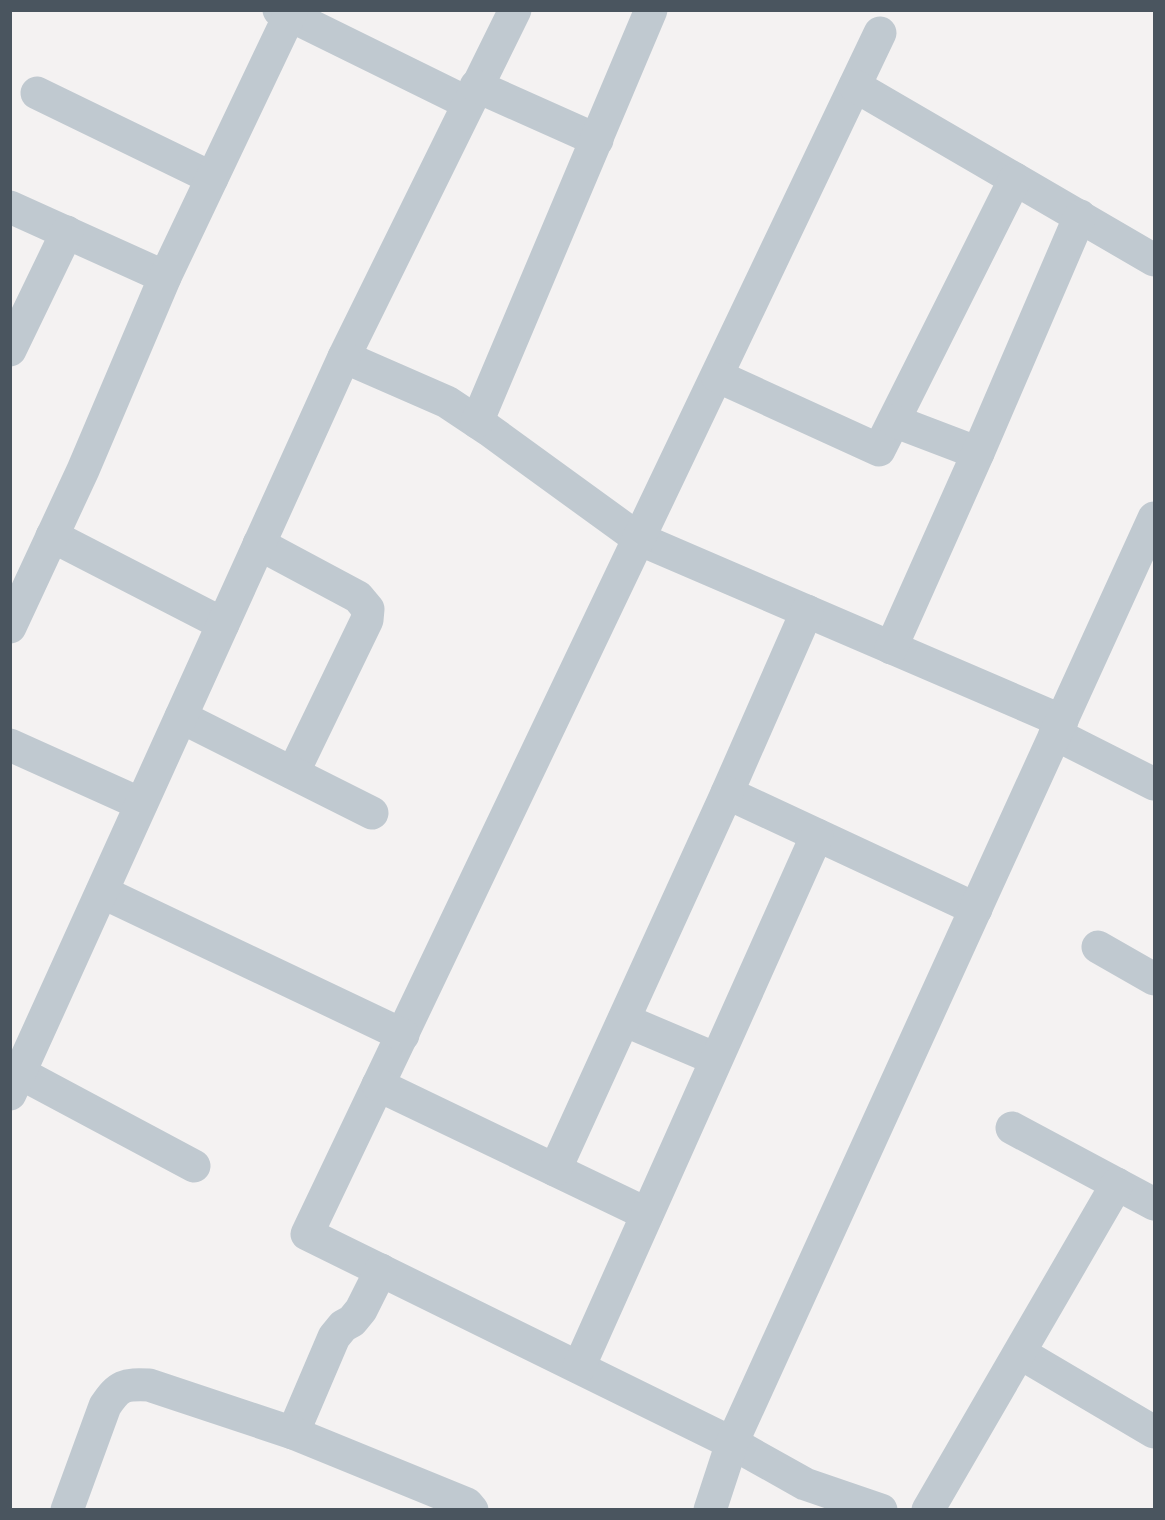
<svg xmlns="http://www.w3.org/2000/svg" width="1165" height="1520" font-family="'DM Sans',sans-serif">
  <style>
    .lines { fill: none; stroke-linecap: round; stroke-linejoin: round }
    .minor { stroke: #c0c9d0; stroke-width: 33 }
  </style>
  <rect width="100%" height="100%" fill="#f4f2f2"/>
  <g class="lines">
    <!-- minor -->
    <g class="minor">
      <path d="M279,10L468,103"/>
      <path d="M515,10L344,357L447,402L489,430L639,539L1062,721"/>
      <path d="M880,33L307,1234L732,1443L805,1484L881,1510"/>
      <path d="M476,86L597,140"/>
      <path d="M855,86L1154,260"/>
      <path d="M37,93L212,178"/>
      <path d="M10,207L165,277"/>
      <path d="M10,350L67,232"/>
      <path d="M717,376L879,450L1015,179"/>
      <path d="M894,421L978,453"/>
      <path d="M477,422L651,10"/>
      <path d="M52,536L223,624"/>
      <path d="M259,544L358,597L368,609L367,620L293,773"/>
      <path d="M807,611L727,793L976,909"/>
      <path d="M10,627L83,470L165,277L292,10"/>
      <path d="M891,648L978,453L1080,216"/>
      <path d="M181,717L372,813"/>
      <path d="M1055,734L1154,784"/>
      <path d="M10,745L141,804"/>
      <path d="M102,892L403,1035"/>
      <path d="M1098,947L1154,979"/>
      <path d="M624,1020L716,1059"/>
      <path d="M20,1073L194,1166"/>
      <path d="M378,1085L647,1214"/>
      <path d="M10,1094L344,357"/>
      <path d="M1012,1128L1154,1204"/>
      <path d="M555,1170L727,793"/>
      <path d="M1020,1353L1154,1432"/>
      <path d="M579,1367L817,835"/>
      <path d="M293,1433L334,1337L343,1326L352,1321L361,1310L381,1270"/>
      <path d="M67,1510L105,1406C119,1385 124,1384 149,1385L293,1433L467,1504L472,1510"/>
      <path d="M710,1510L732,1443L1154,518"/>
      <path d="M928,1510L1117,1184"/>
    </g>
  </g>
  <!-- border -->
  <rect width="1165" height="1520" fill="none" stroke="#4a555f" stroke-width="24"/>
</svg>
